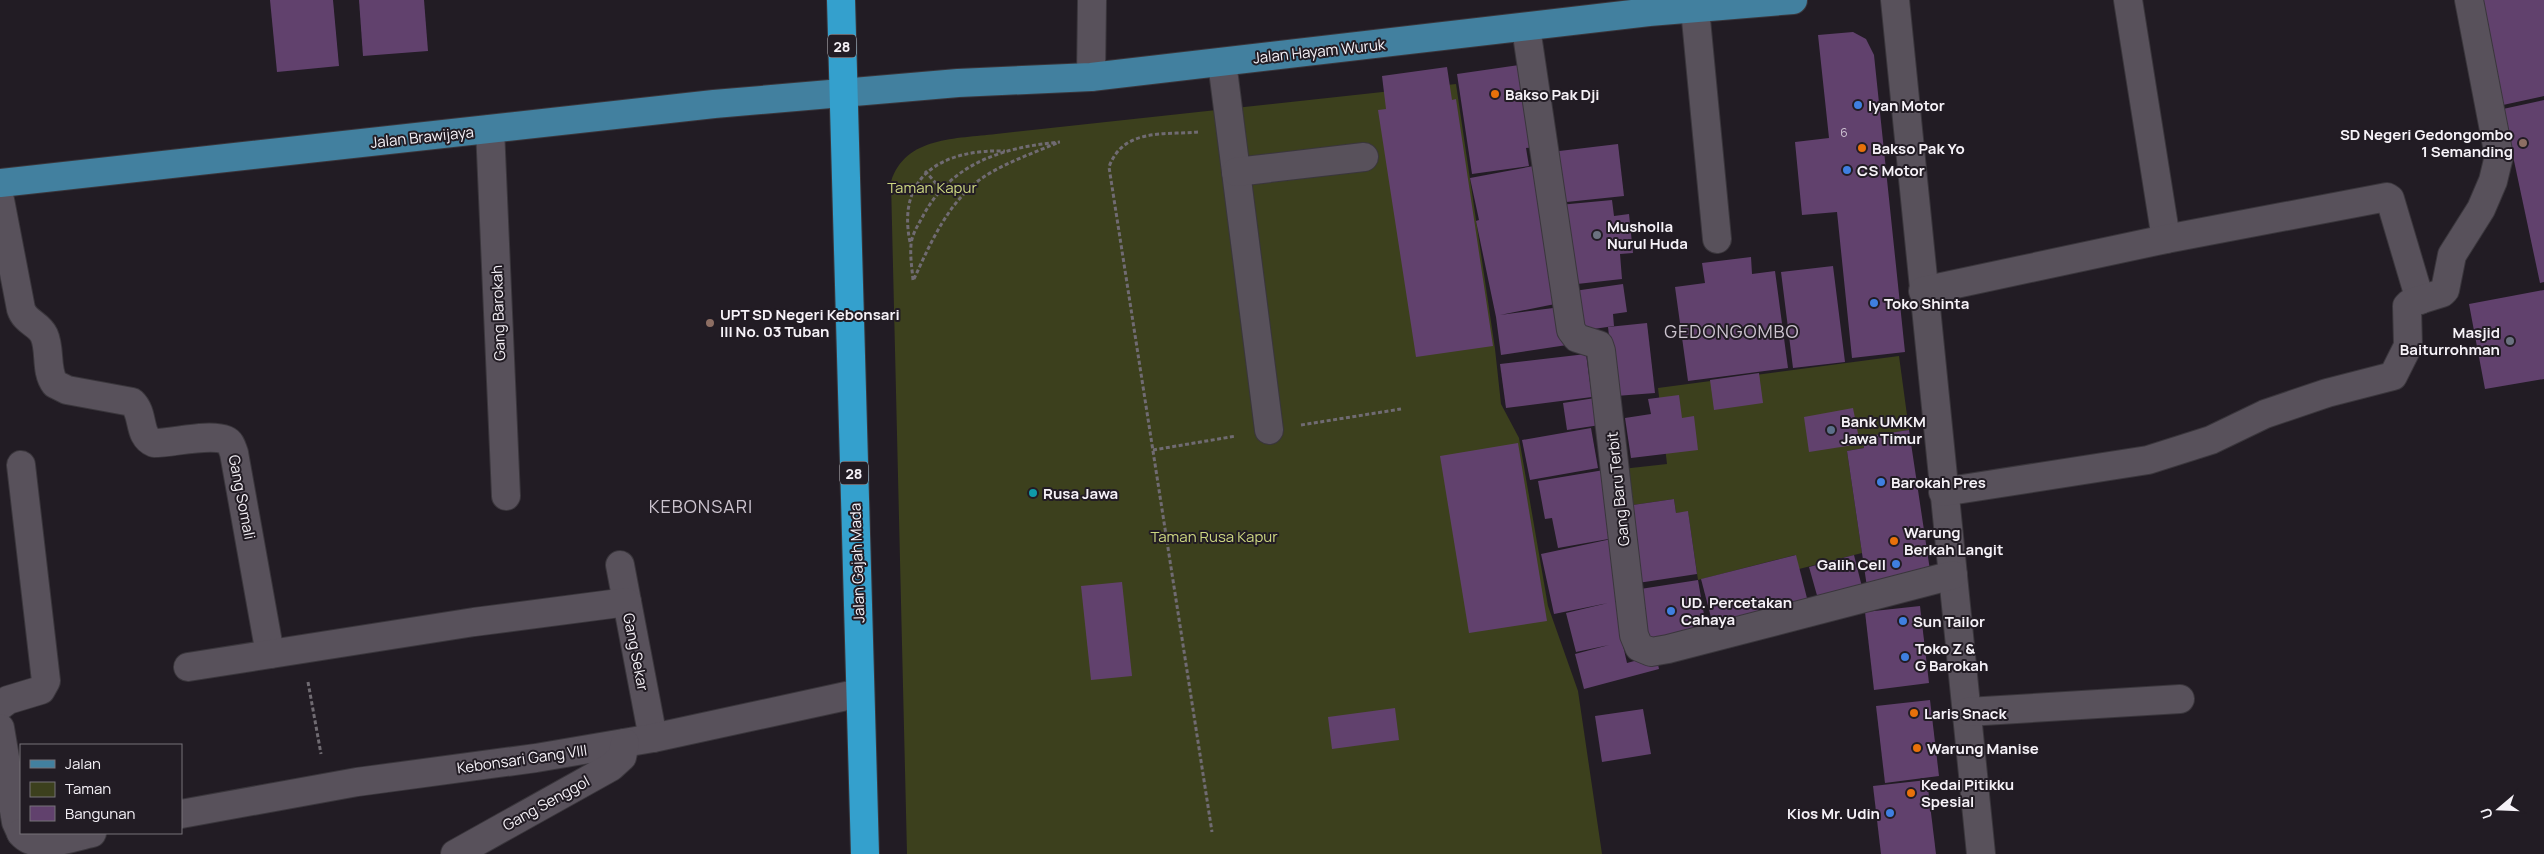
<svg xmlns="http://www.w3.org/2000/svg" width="2544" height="854" font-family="Manrope,sans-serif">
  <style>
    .green { fill: #3c401d }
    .building { fill: #61416d }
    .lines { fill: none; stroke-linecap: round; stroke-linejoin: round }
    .minor-casing { stroke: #3a363c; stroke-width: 30 }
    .major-casing { stroke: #3a363c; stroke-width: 30 }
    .highway-casing { stroke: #3a363c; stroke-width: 30 }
    .path { stroke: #706b72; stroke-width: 3; stroke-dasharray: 4 2.5; stroke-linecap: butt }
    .minor { stroke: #58515b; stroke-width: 28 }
    .major { stroke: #42809f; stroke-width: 28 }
    .highway { stroke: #34a0cd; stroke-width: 28 }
    .food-dot { fill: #e8710a; stroke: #221c24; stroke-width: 2 }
    .shop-dot { fill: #3f7fe0; stroke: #221c24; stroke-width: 2 }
    .education-dot { fill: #8d6e63; stroke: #221c24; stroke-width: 2 }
    .worship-dot { fill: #6b7280; stroke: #221c24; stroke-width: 2 }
    .service-dot { fill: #5c6f8a; stroke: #221c24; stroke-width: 2 }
    .culture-dot { fill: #0f9aa8; stroke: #221c24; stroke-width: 2 }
    .labels { text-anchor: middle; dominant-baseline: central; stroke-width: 4; stroke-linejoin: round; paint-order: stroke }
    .number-label { font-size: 12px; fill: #d1c6d5 }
    .shield { fill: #221c24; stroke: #b6b2b8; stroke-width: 1 }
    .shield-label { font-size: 14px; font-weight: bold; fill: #f6f2f8 }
    .street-label { font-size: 15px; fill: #f6f2f8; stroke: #221c24 }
    .poi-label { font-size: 15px; font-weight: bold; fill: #f6f2f8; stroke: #221c24; text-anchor: start }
    .park-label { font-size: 15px; fill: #cdd781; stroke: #221c24 }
    .quarter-label { font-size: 18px; letter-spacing: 1px; fill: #ccc4cf; stroke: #221c24 }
  </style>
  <rect width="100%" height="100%" fill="#221c24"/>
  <!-- green -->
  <g class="green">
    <path d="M1456,84L1495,349L1501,404L1519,438L1548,606L1578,691L1602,854H907L891,182C905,136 957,139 996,134Z"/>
    <path d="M1899,356L1909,430L1862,437L1864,448L1847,451L1862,553L1799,569L1795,555L1698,580L1688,512L1676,513L1674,499L1626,506L1622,469L1667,464L1658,388Z"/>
  </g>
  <!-- building -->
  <g class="building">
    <path d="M270,0H333L339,66L277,72Z"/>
    <path d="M359,0H424L428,51L363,56Z"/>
    <path d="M2480,0H2544V96L2503,105Z"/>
    <path d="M1853,32L1866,39L1874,55L1905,352L1852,358L1837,212L1802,215L1795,142L1829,138L1818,35Z"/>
    <path d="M1526,64L1536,147L1526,148L1529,166L1472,174L1457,74Z"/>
    <path d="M1447,67L1452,100L1456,99L1493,346L1416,357L1378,110L1386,109L1382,76Z"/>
    <path d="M2544,100V282L2540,283L2503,109Z"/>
    <path d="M1618,144L1624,196L1557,203L1551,152Z"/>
    <path d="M1539,165L1560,303L1500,315L1561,307L1567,345L1501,355L1496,317L1476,221L1479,220L1470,178Z"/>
    <path d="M1612,200L1614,216L1629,214L1633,253L1620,254L1622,279L1568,285L1559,205Z"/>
    <path d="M1751,257L1752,274L1775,271L1788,368L1688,381L1675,287L1705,283L1702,263Z"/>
    <path d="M1833,266L1845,362L1793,368L1781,272Z"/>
    <path d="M1623,284L1627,312L1613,314L1614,326L1580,331L1574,291Z"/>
    <path d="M2544,290V379L2485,389L2469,304Z"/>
    <path d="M1647,323L1655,393L1616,396L1608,327Z"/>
    <path d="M1586,354L1592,397L1506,408L1500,364Z"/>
    <path d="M1759,373L1763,403L1714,410L1710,380Z"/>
    <path d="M1679,395L1682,418L1694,416L1698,450L1631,458L1625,418L1651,414L1648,399Z"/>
    <path d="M1595,398L1600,425L1567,430L1563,403Z"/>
    <path d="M1853,408L1860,444L1809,452L1804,417Z"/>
    <path d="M1591,428L1598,468L1530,480L1522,440Z"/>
    <path d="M1909,430L1931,577L1867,587L1847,451L1864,448L1862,437Z"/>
    <path d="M1518,443L1547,621L1469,633L1440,456Z"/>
    <path d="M1604,470L1614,538L1558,548L1552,518L1545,519L1538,481Z"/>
    <path d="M1674,499L1676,513L1688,511L1697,574L1638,583L1626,506Z"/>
    <path d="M1616,538L1631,639L1622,641L1627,663L1656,655L1659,669L1584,689L1575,654L1609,645L1576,652L1566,613L1608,603L1554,614L1541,554Z"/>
    <path d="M1796,555L1809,606L1713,625L1701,579Z"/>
    <path d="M1854,555L1862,587L1818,599L1809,567Z"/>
    <path d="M1698,580L1707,632L1643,642L1634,590Z"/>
    <path d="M1122,582L1132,676L1091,680L1081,586Z"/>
    <path d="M1920,606L1929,683L1874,690L1865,612Z"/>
    <path d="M1930,700L1939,776L1885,783L1876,706Z"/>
    <path d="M1395,708L1399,740L1332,749L1328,717Z"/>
    <path d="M1643,709L1651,754L1602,762L1595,716Z"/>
    <path d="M1927,780L1936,854H1881L1873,786Z"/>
  </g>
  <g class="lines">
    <!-- minor casing -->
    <g class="minor-casing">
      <g id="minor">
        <path d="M1895,0L1981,854"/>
        <path d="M2128,0L2166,239"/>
        <path d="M1695,9L1717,239"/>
        <path d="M1526,28L1571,330L1577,338L1599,345L1601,351L1634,635L1639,647L1651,652L1668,649L1953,575"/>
        <path d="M1222,62L1269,430"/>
        <path d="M1091,77L1092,0"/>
        <path d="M490,129L506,496"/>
        <path d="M1236,172L1364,157"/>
        <path d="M0,200L21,309C25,322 39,324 44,335C51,350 45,371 55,384L67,390L132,402C145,414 137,436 154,443C173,443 209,433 226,440C231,442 232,448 234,453L270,654"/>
        <path d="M1923,291L2166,239L2387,197L2390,199L2420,300"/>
        <path d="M1943,492L2148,460L2211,440L2265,414L2327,393L2393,376L2408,346L2407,306L2410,303L2442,293L2445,290L2452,255L2481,209L2493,181L2499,156L2469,0"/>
        <path d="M620,565L653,738"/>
        <path d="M188,667L474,622L627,602"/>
        <path d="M0,706L8,700L41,690L46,681L21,465"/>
        <path d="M1967,712L2180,699"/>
        <path d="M0,728L16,822L21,833"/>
        <path d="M181,814L357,782L536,758L653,738L860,693"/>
        <path d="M21,833C36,852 72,837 92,833"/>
        <path d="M455,854L611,767L622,757L625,743"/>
      </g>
    </g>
    <!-- major casing -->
    <g class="major-casing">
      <path id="major" d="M0,183L714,104L958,83L1091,77L1649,12L1793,0"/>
    </g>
    <!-- highway casing -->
    <g class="highway-casing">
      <path id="highway" d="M841,0L865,854"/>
    </g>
    <!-- path -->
    <g class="path">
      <path d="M1198,132C1164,135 1123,128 1109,167L1212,832"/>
      <path d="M925,171L941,189"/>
      <path d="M910,242C896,174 945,149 1005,151"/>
      <path d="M914,279C930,244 947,205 978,181C1001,164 1031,154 1057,143"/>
      <path d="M913,280C912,268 910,257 911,245C912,233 919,224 924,214C953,162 1005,147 1060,142"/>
      <path d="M1301,425L1401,409"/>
      <path d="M1153,450L1236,436"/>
      <path d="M308,682L321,754"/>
    </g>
    <!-- minor -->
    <use href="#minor" class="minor"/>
    <!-- major -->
    <use href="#major" class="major"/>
    <!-- highway -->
    <use href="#highway" class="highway"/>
  </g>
  <!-- markers -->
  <g class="food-dot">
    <circle cx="1495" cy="94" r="5"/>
    <circle cx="1862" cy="148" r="5"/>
    <circle cx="1894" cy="541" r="5"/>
    <circle cx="1914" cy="713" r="5"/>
    <circle cx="1917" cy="748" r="5"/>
    <circle cx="1911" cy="793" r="5"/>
  </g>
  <g class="shop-dot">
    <circle cx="1858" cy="105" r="5"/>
    <circle cx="1847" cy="170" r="5"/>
    <circle cx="1874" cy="303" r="5"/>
    <circle cx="1881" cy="482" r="5"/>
    <circle cx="1896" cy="564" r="5"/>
    <circle cx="1671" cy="611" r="5"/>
    <circle cx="1903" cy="621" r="5"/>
    <circle cx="1905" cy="657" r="5"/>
    <circle cx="1890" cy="813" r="5"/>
  </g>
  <g class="education-dot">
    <circle cx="2523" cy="143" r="5"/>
    <circle cx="710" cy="323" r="5"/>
  </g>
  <g class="worship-dot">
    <circle cx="1597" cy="235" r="5"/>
    <circle cx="2510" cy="341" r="5"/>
  </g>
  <circle class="service-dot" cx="1831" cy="430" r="5"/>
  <circle class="culture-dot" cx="1033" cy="493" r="5"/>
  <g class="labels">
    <!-- number labels -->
    <g class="number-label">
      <text x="1844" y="132">6</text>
    </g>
    <!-- shield labels -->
    <g class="shield">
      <rect x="828" y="34.5" width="28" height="23" rx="4"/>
      <rect x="840" y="461.5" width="28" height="23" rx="4"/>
    </g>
    <g class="shield-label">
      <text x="842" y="46">28</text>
      <text x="854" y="473">28</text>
    </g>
    <!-- street labels -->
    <g class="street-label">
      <text transform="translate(1319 51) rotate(-6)">Jalan Hayam Wuruk</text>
      <text transform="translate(422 137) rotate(-6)">Jalan Brawijaya</text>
      <text transform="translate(498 313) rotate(-92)">Gang Barokah</text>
      <text transform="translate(1618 489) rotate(-96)">Gang Baru Terbit</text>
      <text transform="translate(242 497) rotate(79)">Gang Somali</text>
      <text transform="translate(857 563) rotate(-92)">Jalan Gajah Mada</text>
      <text transform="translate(636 652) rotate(79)">Gang Sekar</text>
      <text transform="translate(522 759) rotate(-8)">Kebonsari Gang VIII</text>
      <text transform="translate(546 803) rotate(-29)">Gang Senggol</text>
    </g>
    <!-- poi labels -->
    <g class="poi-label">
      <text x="1505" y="94">Bakso Pak Dji</text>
      <text x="1868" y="105">Iyan Motor</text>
      <text x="2513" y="134" text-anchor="end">SD Negeri Gedongombo<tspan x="2513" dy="17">1 Semanding</tspan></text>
      <text x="1872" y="148">Bakso Pak Yo</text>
      <text x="1857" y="170">CS Motor</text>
      <text x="1607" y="226">Musholla<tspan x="1607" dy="17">Nurul Huda</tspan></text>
      <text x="1884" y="303">Toko Shinta</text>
      <text x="720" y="314">UPT SD Negeri Kebonsari<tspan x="720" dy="17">III No. 03 Tuban</tspan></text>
      <text x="2500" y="332" text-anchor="end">Masjid<tspan x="2500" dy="17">Baiturrohman</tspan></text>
      <text x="1841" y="421">Bank UMKM<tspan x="1841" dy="17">Jawa Timur</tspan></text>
      <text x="1891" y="482">Barokah Pres</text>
      <text x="1043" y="493">Rusa Jawa</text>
      <text x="1904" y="532">Warung<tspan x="1904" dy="17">Berkah Langit</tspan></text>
      <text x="1886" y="564" text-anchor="end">Galih Cell</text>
      <text x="1681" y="602">UD. Percetakan<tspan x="1681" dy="17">Cahaya</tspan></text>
      <text x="1913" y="621">Sun Tailor</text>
      <text x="1915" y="648">Toko Z &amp;<tspan x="1915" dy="17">G Barokah</tspan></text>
      <text x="1924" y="713">Laris Snack</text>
      <text x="1927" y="748">Warung Manise</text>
      <text x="1921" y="784">Kedai Pitikku<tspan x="1921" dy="17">Spesial</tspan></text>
      <text x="1880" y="813" text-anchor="end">Kios Mr. Udin</text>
    </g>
    <!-- park labels -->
    <g class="park-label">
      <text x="932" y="187">Taman Kapur</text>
      <text x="1214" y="536">Taman Rusa Kapur</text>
    </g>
    <!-- quarter labels -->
    <g class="quarter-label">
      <text x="1732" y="331">GEDONGOMBO</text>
      <text x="701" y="506">KEBONSARI</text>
    </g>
  </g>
  <!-- legend -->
  <rect x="20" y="744" width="162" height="90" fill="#221c24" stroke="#777279"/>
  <rect x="30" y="760" width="25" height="8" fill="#42809f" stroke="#777279"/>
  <text x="65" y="769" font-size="15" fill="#f6f2f8">Jalan</text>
  <rect x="30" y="782" width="25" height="15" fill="#3c401d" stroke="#777279"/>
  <text x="65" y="794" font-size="15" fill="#f6f2f8">Taman</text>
  <rect x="30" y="806" width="25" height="15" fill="#61416d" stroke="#777279"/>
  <text x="65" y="819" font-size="15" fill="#f6f2f8">Bangunan</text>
  <!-- north arrow -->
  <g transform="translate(2499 809) rotate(251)" stroke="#221c24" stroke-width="4" paint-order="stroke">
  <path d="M0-4L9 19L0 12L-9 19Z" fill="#f6f2f8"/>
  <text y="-8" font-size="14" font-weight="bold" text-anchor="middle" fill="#f6f2f8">U</text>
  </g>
</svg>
